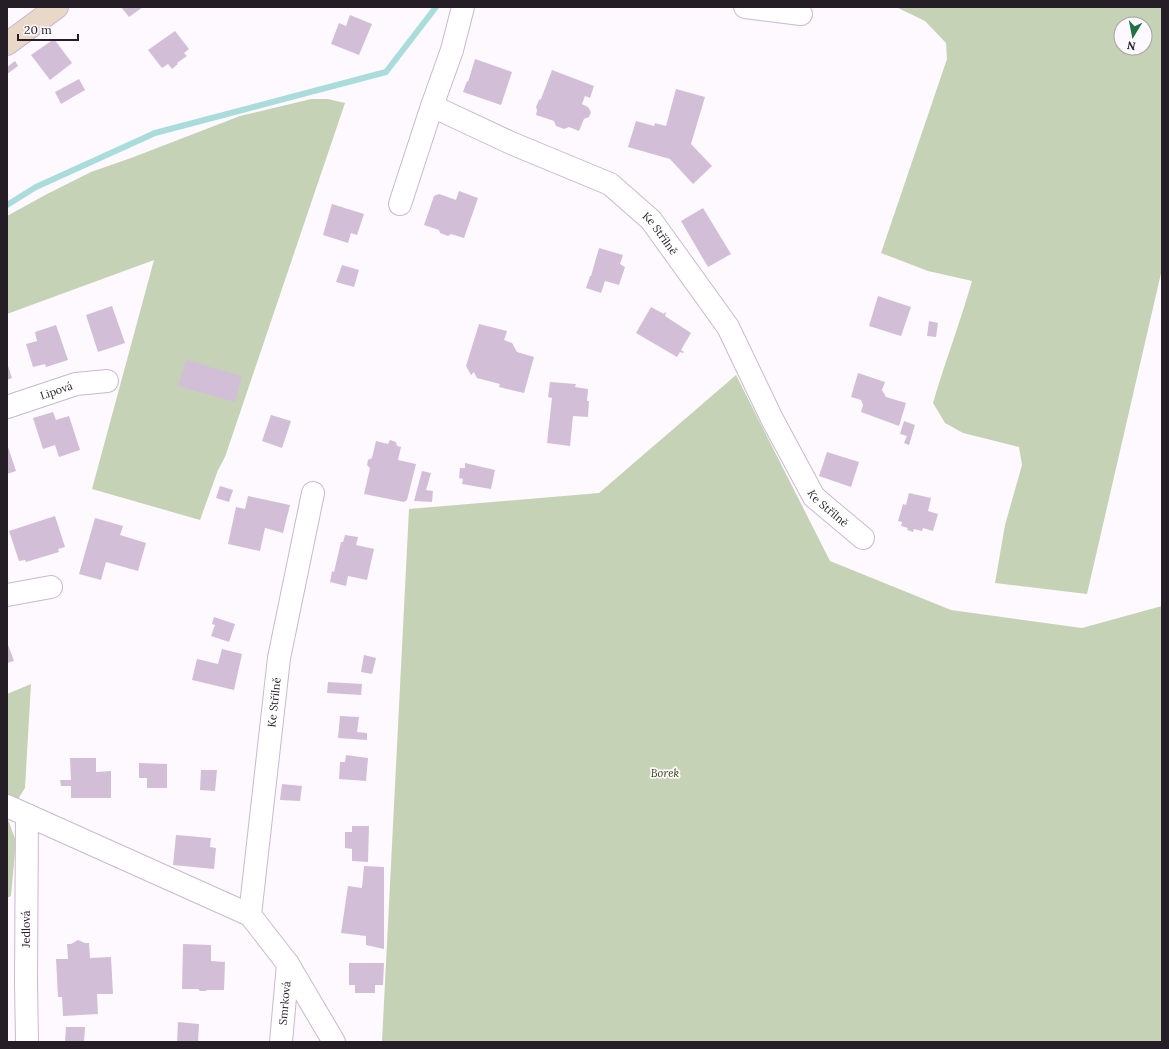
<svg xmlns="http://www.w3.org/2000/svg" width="1169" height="1049" font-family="Lora,serif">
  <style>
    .green { fill: #c6d2b5; fill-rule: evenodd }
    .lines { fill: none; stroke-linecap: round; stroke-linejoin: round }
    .stream { stroke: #aadcdc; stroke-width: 6 }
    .building { fill: #d2bfd7 }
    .minor-casing { stroke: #cab8d0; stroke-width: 24 }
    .secondary-casing { stroke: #cab8d0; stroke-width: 24 }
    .minor { stroke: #fff; stroke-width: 22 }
    .secondary { stroke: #e9d8c8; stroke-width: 22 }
    .labels { text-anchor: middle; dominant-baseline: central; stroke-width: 3.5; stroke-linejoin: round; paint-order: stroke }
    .street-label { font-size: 11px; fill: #251e27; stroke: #fdf9fe }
    .park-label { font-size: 11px; font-style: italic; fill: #35460d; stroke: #fdf9fe }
  </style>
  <rect width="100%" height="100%" fill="#fdf9fe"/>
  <!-- green -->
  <g class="green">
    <path d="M896,7H1162V269L1087,594L995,583L1005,525L1022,465L1019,447L963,433L945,423L933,403C945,362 960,323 972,281L928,271L881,253L947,59L946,43L925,21ZM1121,24H1145V48H1121Z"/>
    <path d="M311,99H328L345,103L225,457L218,470L200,520L92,489L154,260L7,314V216L47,194L91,172L131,158L240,116Z"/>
    <path d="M736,375L830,561L951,610L1082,628L1162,606V1042H382L409,509L599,493Z"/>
    <path d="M31,684L25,788L7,817L16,841L11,896L7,898V694Z"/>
  </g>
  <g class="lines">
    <!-- stream -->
    <path class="stream" d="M7,205L36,187L155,133L386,72L436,7"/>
  </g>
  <!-- building -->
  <g class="building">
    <path d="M121,7H143L129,17Z"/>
    <path d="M350,15L372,24L359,55L331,44L339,23L346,26Z"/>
    <path d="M175,31L189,49L184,53L187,56L177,63L178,64L172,69L168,64L162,68L148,50Z"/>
    <path d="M54,39L72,63L50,80L31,55Z"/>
    <path d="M475,59L512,72L501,105L463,92L467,81L468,82Z"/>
    <path d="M15,61L18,66L7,74V67Z"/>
    <path d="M552,70L594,86L590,98L585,96L582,104L588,107L591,112L589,117L584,119L579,131L569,127L564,129L556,126L554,121L536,115L537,110L536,107L539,100L541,99Z"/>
    <path d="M79,79L85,90L61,104L55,92Z"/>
    <path d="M676,89L705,97L691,144L712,166L693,184L670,159L628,147L636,121L654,126L655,123L666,126Z"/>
    <path d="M459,191L478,198L464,238L451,234L448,236L440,233L439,230L424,225L434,196L439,194L456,200Z"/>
    <path d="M332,204L364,214L357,235L351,233L348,243L323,235Z"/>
    <path d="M703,208L731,254L708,267L681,221Z"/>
    <path d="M599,248L623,255L620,264L625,267L619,285L605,281L601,293L586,288L590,276H591Z"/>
    <path d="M342,265L359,270L354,287L336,282Z"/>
    <path d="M878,296L911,307L901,336L869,326Z"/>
    <path d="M112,306L125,343L98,352L86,315Z"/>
    <path d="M651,307L664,314L665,312L666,313L665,316L691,333L681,350L684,352L683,353L680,352L677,357L636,333Z"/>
    <path d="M929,321L938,323L936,337L927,336Z"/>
    <path d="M479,324L507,331L504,340L512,343L517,352L534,357L524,393L499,387L500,384L477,378L474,372L471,375L466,366Z"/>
    <path d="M56,325L68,360L46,367L45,364L33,367L26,344L37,341L35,332Z"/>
    <path d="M186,360L205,365L206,362V366L242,376L235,402L178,386Z"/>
    <path d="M7,363L12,378L7,380Z"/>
    <path d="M858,373L885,382L882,390L886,397L906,403L899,426L861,412L863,405L861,400L851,397Z"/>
    <path d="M550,382L576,384L575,387L588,389L587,401H589L588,417L573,416L570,446L547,443L552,398L548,397Z"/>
    <path d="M53,412L56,420L69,416L80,450L59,457L55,445L43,449L33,418Z"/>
    <path d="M271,415L291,421L282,448L262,441Z"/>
    <path d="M904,421L915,425L909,445L904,443L907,436L900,434Z"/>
    <path d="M390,440L396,442L397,446L401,447L398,460L416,464L407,500L404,502L364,494L370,468L367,465L368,460L372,458L376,441L388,444Z"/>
    <path d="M7,444L16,471L7,474Z"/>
    <path d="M827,452L859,462L851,487L819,476Z"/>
    <path d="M465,463L495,470L491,489L462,484L463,479L459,478L460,468H465Z"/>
    <path d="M422,471L431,473L426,490L433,491L432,502L414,501Z"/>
    <path d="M220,486L233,490L229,502L216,498Z"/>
    <path d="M909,493L931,498L928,511L938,514L933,531L923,528L922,531L914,529L913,532L907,530L908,528L901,526L902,522L898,521L903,504L906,505Z"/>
    <path d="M248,496L290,505L283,533L265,528L260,551L228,544L236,507L245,509Z"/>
    <path d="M55,516L65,547L58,549L59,552L26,562L25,560L19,561L9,531Z"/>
    <path d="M95,518L123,526L120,535L146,543L138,571L106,562L101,580L79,574Z"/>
    <path d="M345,535L358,537L356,545L374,549L367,580L348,576L346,586L330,582L332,571L334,572L341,542H343Z"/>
    <path d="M214,617L235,624L229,642L211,636L215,625L212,624Z"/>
    <path d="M7,642L14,661L7,663Z"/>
    <path d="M222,649L242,654L234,690L192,680L197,659L218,664Z"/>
    <path d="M364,655L376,658L372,674L361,672Z"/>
    <path d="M328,682L362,684L361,695L327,693Z"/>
    <path d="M340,716L359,717L357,732L367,733V740L338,738Z"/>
    <path d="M346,755L368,758L366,781L339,779L340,762H345Z"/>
    <path d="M70,758H96V772L111,771V798H71V786H61L60,780H71Z"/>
    <path d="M139,763L167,764V788H147V778H139Z"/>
    <path d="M201,770H217L215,791L200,790Z"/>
    <path d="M282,784L302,786L300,801L280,800Z"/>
    <path d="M352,826H369L368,862L352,861V849L345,848V832H352Z"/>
    <path d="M176,835L211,838L210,847L216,848L214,869L173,865Z"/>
    <path d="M364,866L384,867V949L366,945V936L341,933L348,886L362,888Z"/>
    <path d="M78,940L85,943H89L90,958L111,957L113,994H97L98,1014L63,1016L62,997H58L56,959H68L67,944H71Z"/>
    <path d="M183,944L211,945V961L225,962L224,990H207L206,991H200L198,989H182Z"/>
    <path d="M349,963H384L383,985H375V993H355V985H349Z"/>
    <path d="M178,1022L199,1024L198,1042H177Z"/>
    <path d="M66,1027H85L84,1042H65Z"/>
  </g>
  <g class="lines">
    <!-- minor casing -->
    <g class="minor-casing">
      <g id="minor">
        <path id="s1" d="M463,7L452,50L432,106L511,143L610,184L651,220L728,327L772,419L814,497L863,538"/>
        <path d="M745,7L801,14"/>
        <path d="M400,204L432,106"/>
        <path id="s2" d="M7,407L76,384L107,381"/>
        <path d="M7,595L51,587"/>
        <path d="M7,806L250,915L288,964L334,1042"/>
        <path d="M27,815L26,982L27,1042"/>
        <path id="s3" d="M250,915L279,658L313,493"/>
        <path id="s4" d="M281,1042L288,964"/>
      </g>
    </g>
    <!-- secondary casing -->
    <g class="secondary-casing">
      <path id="secondary" d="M7,44L57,7"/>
    </g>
    <!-- minor -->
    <use href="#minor" class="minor"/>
    <!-- secondary -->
    <use href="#secondary" class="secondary"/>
  </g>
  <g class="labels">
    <!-- street labels -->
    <g class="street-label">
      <text stroke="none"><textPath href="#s1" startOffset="369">Ke Střílně</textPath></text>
      <text stroke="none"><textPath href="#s2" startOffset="52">Lipová</textPath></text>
      <text stroke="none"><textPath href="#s1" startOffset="693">Ke Střílně</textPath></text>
      <text stroke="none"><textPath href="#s3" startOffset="214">Ke Střílně</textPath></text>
      <text transform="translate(26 929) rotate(-90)">Jedlová</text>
      <text stroke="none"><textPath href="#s4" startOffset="39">Smrková</textPath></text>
    </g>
    <!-- park labels -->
    <g class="park-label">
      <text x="665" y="773">Borek</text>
    </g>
  </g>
  <!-- border -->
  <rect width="1169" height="1049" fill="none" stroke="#251e27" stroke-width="16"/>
  <!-- north arrow -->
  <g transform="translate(1133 36) rotate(190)"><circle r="19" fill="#fdf9fe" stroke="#a7a1a8"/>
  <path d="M0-3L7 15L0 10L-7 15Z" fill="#217345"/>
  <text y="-6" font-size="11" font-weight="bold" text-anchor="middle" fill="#251e27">N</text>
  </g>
  <!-- scale -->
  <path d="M18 34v6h60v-6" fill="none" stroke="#251e27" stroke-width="2"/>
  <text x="24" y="34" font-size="12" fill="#251e27" stroke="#fdf9fe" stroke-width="3" paint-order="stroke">20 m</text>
</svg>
